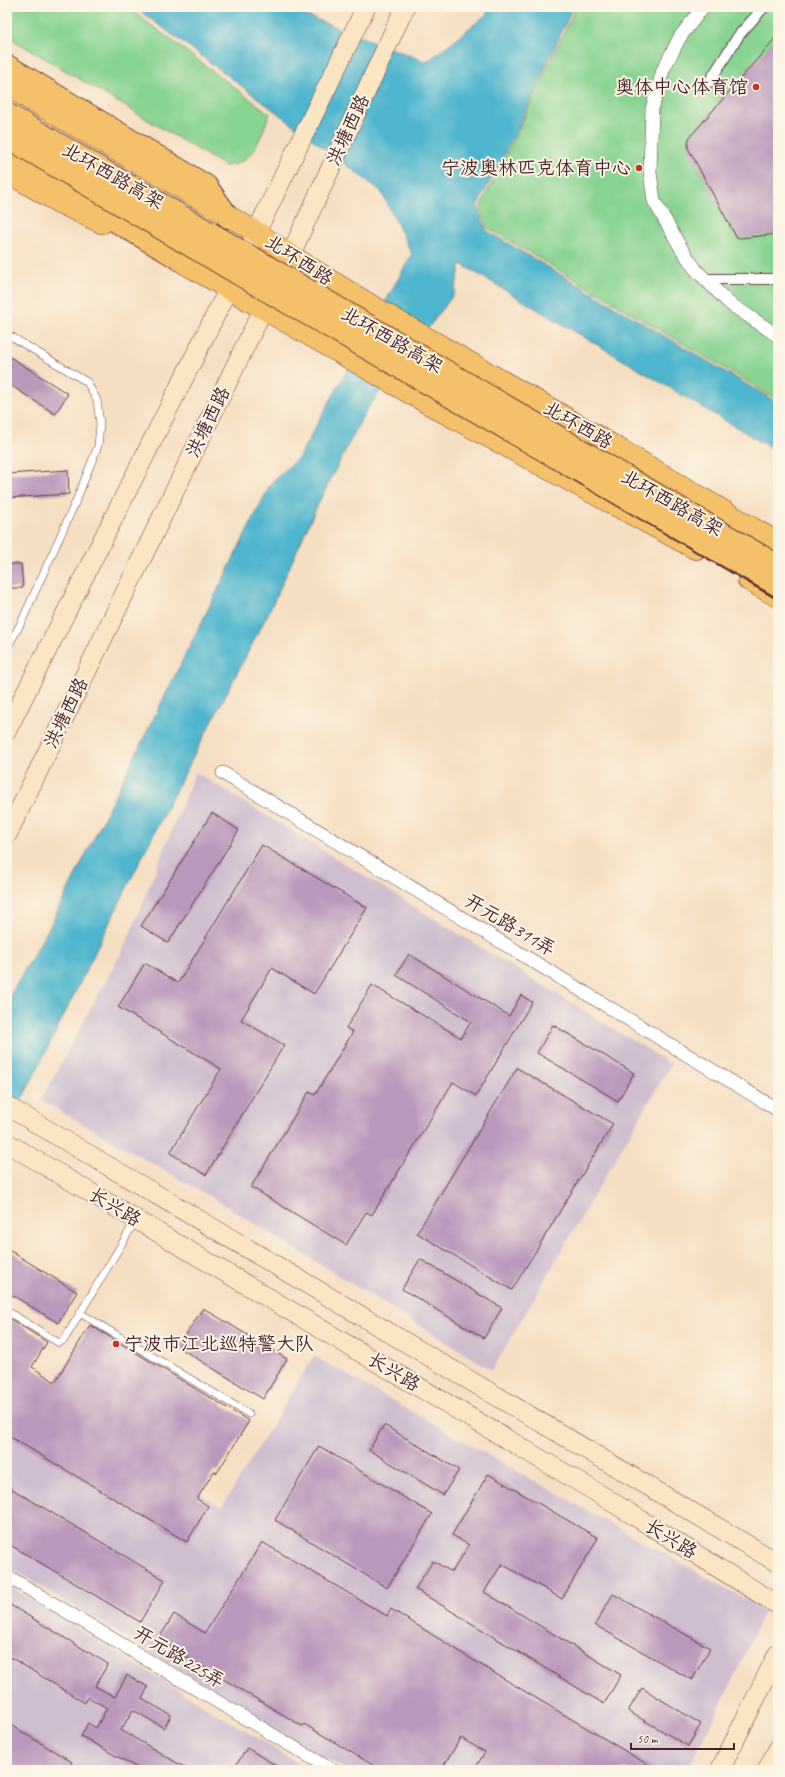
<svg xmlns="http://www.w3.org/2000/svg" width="785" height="1777" font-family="Caveat,'LXGW WenKai TC',sans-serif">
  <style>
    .industrial { fill: #cebed0 }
    .green { fill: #87d391; stroke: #68795e }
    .water { fill: #4eb5cd; stroke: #4c6a7c }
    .building { fill: #b999bb }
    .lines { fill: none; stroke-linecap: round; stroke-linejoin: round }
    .service-casing { stroke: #643c42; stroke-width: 8 }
    .pedestrian-casing { stroke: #643c42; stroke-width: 12 }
    .minor-casing { stroke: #643c42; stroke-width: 14 }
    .secondary-casing { stroke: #643c42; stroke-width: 20 }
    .primary-casing { stroke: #643c42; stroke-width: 22 }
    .trunk-casing { stroke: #643c42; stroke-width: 24 }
    .service { stroke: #fff; stroke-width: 7 }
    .pedestrian { stroke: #fff; stroke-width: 10 }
    .minor { stroke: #fff; stroke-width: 13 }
    .secondary { stroke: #fbe6c3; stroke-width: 19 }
    .primary { stroke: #f4c16a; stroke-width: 21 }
    .trunk { stroke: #f4c16a; stroke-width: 22 }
    .rail { stroke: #4a1f2b; stroke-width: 3 }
    .trunk-bridge-casing { stroke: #643c42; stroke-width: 24; stroke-linecap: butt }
    .trunk-bridge { stroke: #f4c16a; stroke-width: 22 }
    .poi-dot { fill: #c8321e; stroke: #fcf5e5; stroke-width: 1.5 }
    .labels { text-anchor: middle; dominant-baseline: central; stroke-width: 4; stroke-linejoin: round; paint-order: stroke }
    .poi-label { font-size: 19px; fill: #4a1f2b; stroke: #fcf5e5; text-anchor: end }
    .street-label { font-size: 19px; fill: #4a1f2b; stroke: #fcf5e5 }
  </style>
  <rect width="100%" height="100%" fill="#fcf5e5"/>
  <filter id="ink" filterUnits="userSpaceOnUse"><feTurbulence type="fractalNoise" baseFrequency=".025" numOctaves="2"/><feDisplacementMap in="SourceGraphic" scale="8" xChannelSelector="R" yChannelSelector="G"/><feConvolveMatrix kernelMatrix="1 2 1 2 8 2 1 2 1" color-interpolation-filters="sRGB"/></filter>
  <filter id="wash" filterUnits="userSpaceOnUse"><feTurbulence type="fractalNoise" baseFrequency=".012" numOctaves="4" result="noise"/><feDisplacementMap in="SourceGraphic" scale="16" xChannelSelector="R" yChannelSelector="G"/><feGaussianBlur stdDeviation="0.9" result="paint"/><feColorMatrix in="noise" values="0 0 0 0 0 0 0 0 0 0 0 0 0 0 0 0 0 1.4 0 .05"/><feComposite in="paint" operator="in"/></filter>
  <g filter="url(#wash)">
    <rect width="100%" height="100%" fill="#f5dfc2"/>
    <!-- industrial -->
    <g class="industrial">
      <path d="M195,772L671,1064L492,1370L213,1198L41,1100L126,944Z"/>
      <path d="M314,1356L479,1450L765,1610L717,1713L687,1770H346L7,1566V1384L222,1507Z"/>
      <path d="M7,1585L309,1770H7Z"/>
    </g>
    <!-- green -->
    <g class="green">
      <path d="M7,7H127L270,114C260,137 254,165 225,166L7,36Z"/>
      <path d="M576,7H778V400L488,228L480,207L519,129Z"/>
    </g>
    <!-- water -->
    <path class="water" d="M134,7H284L427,62L486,15L490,7H573L518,128L477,206L487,231L778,403V452L461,264L454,294L365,412L318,504L270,610L164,813L7,1130V1020L12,1010L11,994L50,926L271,483L299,457L412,254L381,191L191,48Z"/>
    <g id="blocks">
      <!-- building -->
      <g class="building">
        <path d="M778,35V234L740,238L736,237L734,233L688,148V143L689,138Z"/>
        <path d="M7,355L68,394L55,414L7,383Z"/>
        <path d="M68,470L69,494L7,498V474Z"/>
        <path d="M7,564H21L23,588H7Z"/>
        <path d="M212,813L239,830L168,943L141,926Z"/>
        <path d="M262,845L367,908L314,994L272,968L241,1020L284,1045L206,1175L170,1153L221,1069L118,1007L145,963L178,983Z"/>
        <path d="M409,954L509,1016L521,995L532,1002L476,1096L453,1082L372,1215L366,1212L346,1245L251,1187L309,1092L315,1095L353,1032L346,1028L372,985L461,1038L471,1022L396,975Z"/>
        <path d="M553,1025L634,1073L618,1101L537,1053Z"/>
        <path d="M517,1068L613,1124L512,1290L417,1233Z"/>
        <path d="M7,1249L77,1292L58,1323L7,1292Z"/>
        <path d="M420,1259L502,1308L484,1338L402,1289Z"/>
        <path d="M203,1308L287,1359L263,1399L178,1347Z"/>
        <path d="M7,1317L47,1342L32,1367L55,1382L90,1325L249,1421L217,1473L214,1471L197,1499L208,1506L187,1542L7,1435Z"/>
        <path d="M384,1425L459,1470L443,1495L369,1450Z"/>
        <path d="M319,1446L432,1514L387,1588L275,1520Z"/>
        <path d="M488,1474L598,1538L562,1599L502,1564L484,1592L621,1675L604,1704L415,1589L433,1561L452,1572L469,1545L452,1535Z"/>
        <path d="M7,1486L165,1580L140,1622L7,1543Z"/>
        <path d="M262,1542L387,1616L391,1609L499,1676L657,1770H474L485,1752L461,1738L441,1770H381L304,1724L302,1726L158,1640L174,1614L205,1633Z"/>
        <path d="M613,1594L710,1648L692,1680L595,1625Z"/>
        <path d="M7,1603L108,1664L95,1686L115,1697L127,1675L148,1687L142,1699L171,1715L164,1728L133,1710L121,1730L189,1770H141L81,1736L88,1723L96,1728L107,1708L88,1697L85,1703L7,1655Z"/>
        <path d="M642,1688L701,1724L688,1746L628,1711Z"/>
        <path d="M7,1723L72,1762L67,1770H7Z"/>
        <path d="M247,1748L283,1770H233Z"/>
      </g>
    </g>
  </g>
  <g filter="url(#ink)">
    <use href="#blocks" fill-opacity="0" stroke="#643c42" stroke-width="1"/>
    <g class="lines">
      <!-- service casing -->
      <g class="service-casing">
        <g id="service">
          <path d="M7,334L87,382L97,400L100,424L98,446L76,501L21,623L7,648"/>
          <path d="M7,1311L59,1343L64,1340L136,1220"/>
          <path d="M80,1313L249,1414"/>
        </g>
      </g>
      <!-- pedestrian casing -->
      <g class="pedestrian-casing">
        <g id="pedestrian">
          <path d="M709,82L739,35L764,7"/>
          <path d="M705,279H778"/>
        </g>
      </g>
      <!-- minor casing -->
      <g class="minor-casing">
        <g id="minor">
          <path d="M703,7L680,37L663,70L652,109L650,172L654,201L681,248L696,270L729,303L778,336"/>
          <path d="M223,773L778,1110"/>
          <path d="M7,1576L332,1770"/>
        </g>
      </g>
      <!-- secondary casing -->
      <g class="secondary-casing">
        <g id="secondary">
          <path d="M284,269L405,7"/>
          <path d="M7,730L229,288L366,7"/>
          <path d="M7,835L270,295"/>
          <path d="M7,1106L778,1563"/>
          <path d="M7,1143L591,1489L778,1605"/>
          <path d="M720,1770L778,1653"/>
          <path d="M767,1770L778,1749"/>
        </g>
      </g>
      <!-- primary casing -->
      <g class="primary-casing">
        <g id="primary">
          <path d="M7,86L256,232C357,301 465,359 570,420C640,461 709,502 778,543"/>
          <path d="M7,172L58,202L102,223"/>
          <path d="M182,262L432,406L696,549"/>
          <path d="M748,580L778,597"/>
        </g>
      </g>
      <!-- trunk casing -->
      <g class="trunk-casing">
        <g id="trunk">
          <path d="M7,66L206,186L228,217"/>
          <path d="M7,157L197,269"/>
        </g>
      </g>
      <!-- service -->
      <use href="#service" class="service"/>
      <!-- pedestrian -->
      <use href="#pedestrian" class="pedestrian"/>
      <!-- minor -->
      <use href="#minor" class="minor"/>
      <!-- secondary -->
      <use href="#secondary" class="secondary"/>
      <!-- primary -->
      <use href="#primary" class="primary"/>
      <!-- trunk -->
      <use href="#trunk" class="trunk"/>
      <!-- rail -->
      <g class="rail">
        <path d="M7,124L778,577"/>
        <path d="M7,144L308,324L778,599"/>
      </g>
      <!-- trunk-bridge casing -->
      <g class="trunk-bridge-casing">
        <g id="trunk-bridge">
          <path d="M7,114L778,566"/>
          <path d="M7,137L261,287L778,585"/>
        </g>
      </g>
      <!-- trunk-bridge -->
      <use href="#trunk-bridge" class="trunk-bridge"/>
    </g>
  </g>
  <!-- markers -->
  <g class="poi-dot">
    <circle cx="756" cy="87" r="4"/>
    <circle cx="639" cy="168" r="4"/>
    <circle cx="116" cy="1344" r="4"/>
  </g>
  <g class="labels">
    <!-- poi labels -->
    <g class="poi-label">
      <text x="748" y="87">奥体中心体育馆</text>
      <text x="631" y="168">宁波奥林匹克体育中心</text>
      <text x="124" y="1344" text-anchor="start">宁波市江北巡特警大队</text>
    </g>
    <!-- street labels -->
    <g class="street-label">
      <text transform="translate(348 130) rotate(-65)">洪塘西路</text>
      <text transform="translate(113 176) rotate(30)">北环西路高架</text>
      <text transform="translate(299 260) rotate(33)">北环西路</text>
      <text transform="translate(392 340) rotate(30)">北环西路高架</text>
      <text transform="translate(208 422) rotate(-64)">洪塘西路</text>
      <text transform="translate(578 425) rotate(30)">北环西路</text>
      <text transform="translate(672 503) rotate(30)">北环西路高架</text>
      <text transform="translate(66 713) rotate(-64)">洪塘西路</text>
      <text transform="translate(510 925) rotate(31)">开元路311弄</text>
      <text transform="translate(115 1207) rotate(31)">长兴路</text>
      <text transform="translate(394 1372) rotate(31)">长兴路</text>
      <text transform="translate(671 1539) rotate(32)">长兴路</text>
      <text transform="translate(179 1657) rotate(31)">开元路225弄</text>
    </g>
  </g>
  <!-- margin -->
  <rect width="785" height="1777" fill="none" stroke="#fcf5e5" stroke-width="24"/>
  <!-- scale -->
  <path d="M631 1743v6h103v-6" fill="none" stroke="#4a1f2b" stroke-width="2"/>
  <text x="637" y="1743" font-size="12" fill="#4a1f2b" stroke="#fcf5e5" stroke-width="3" paint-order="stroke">50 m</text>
</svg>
